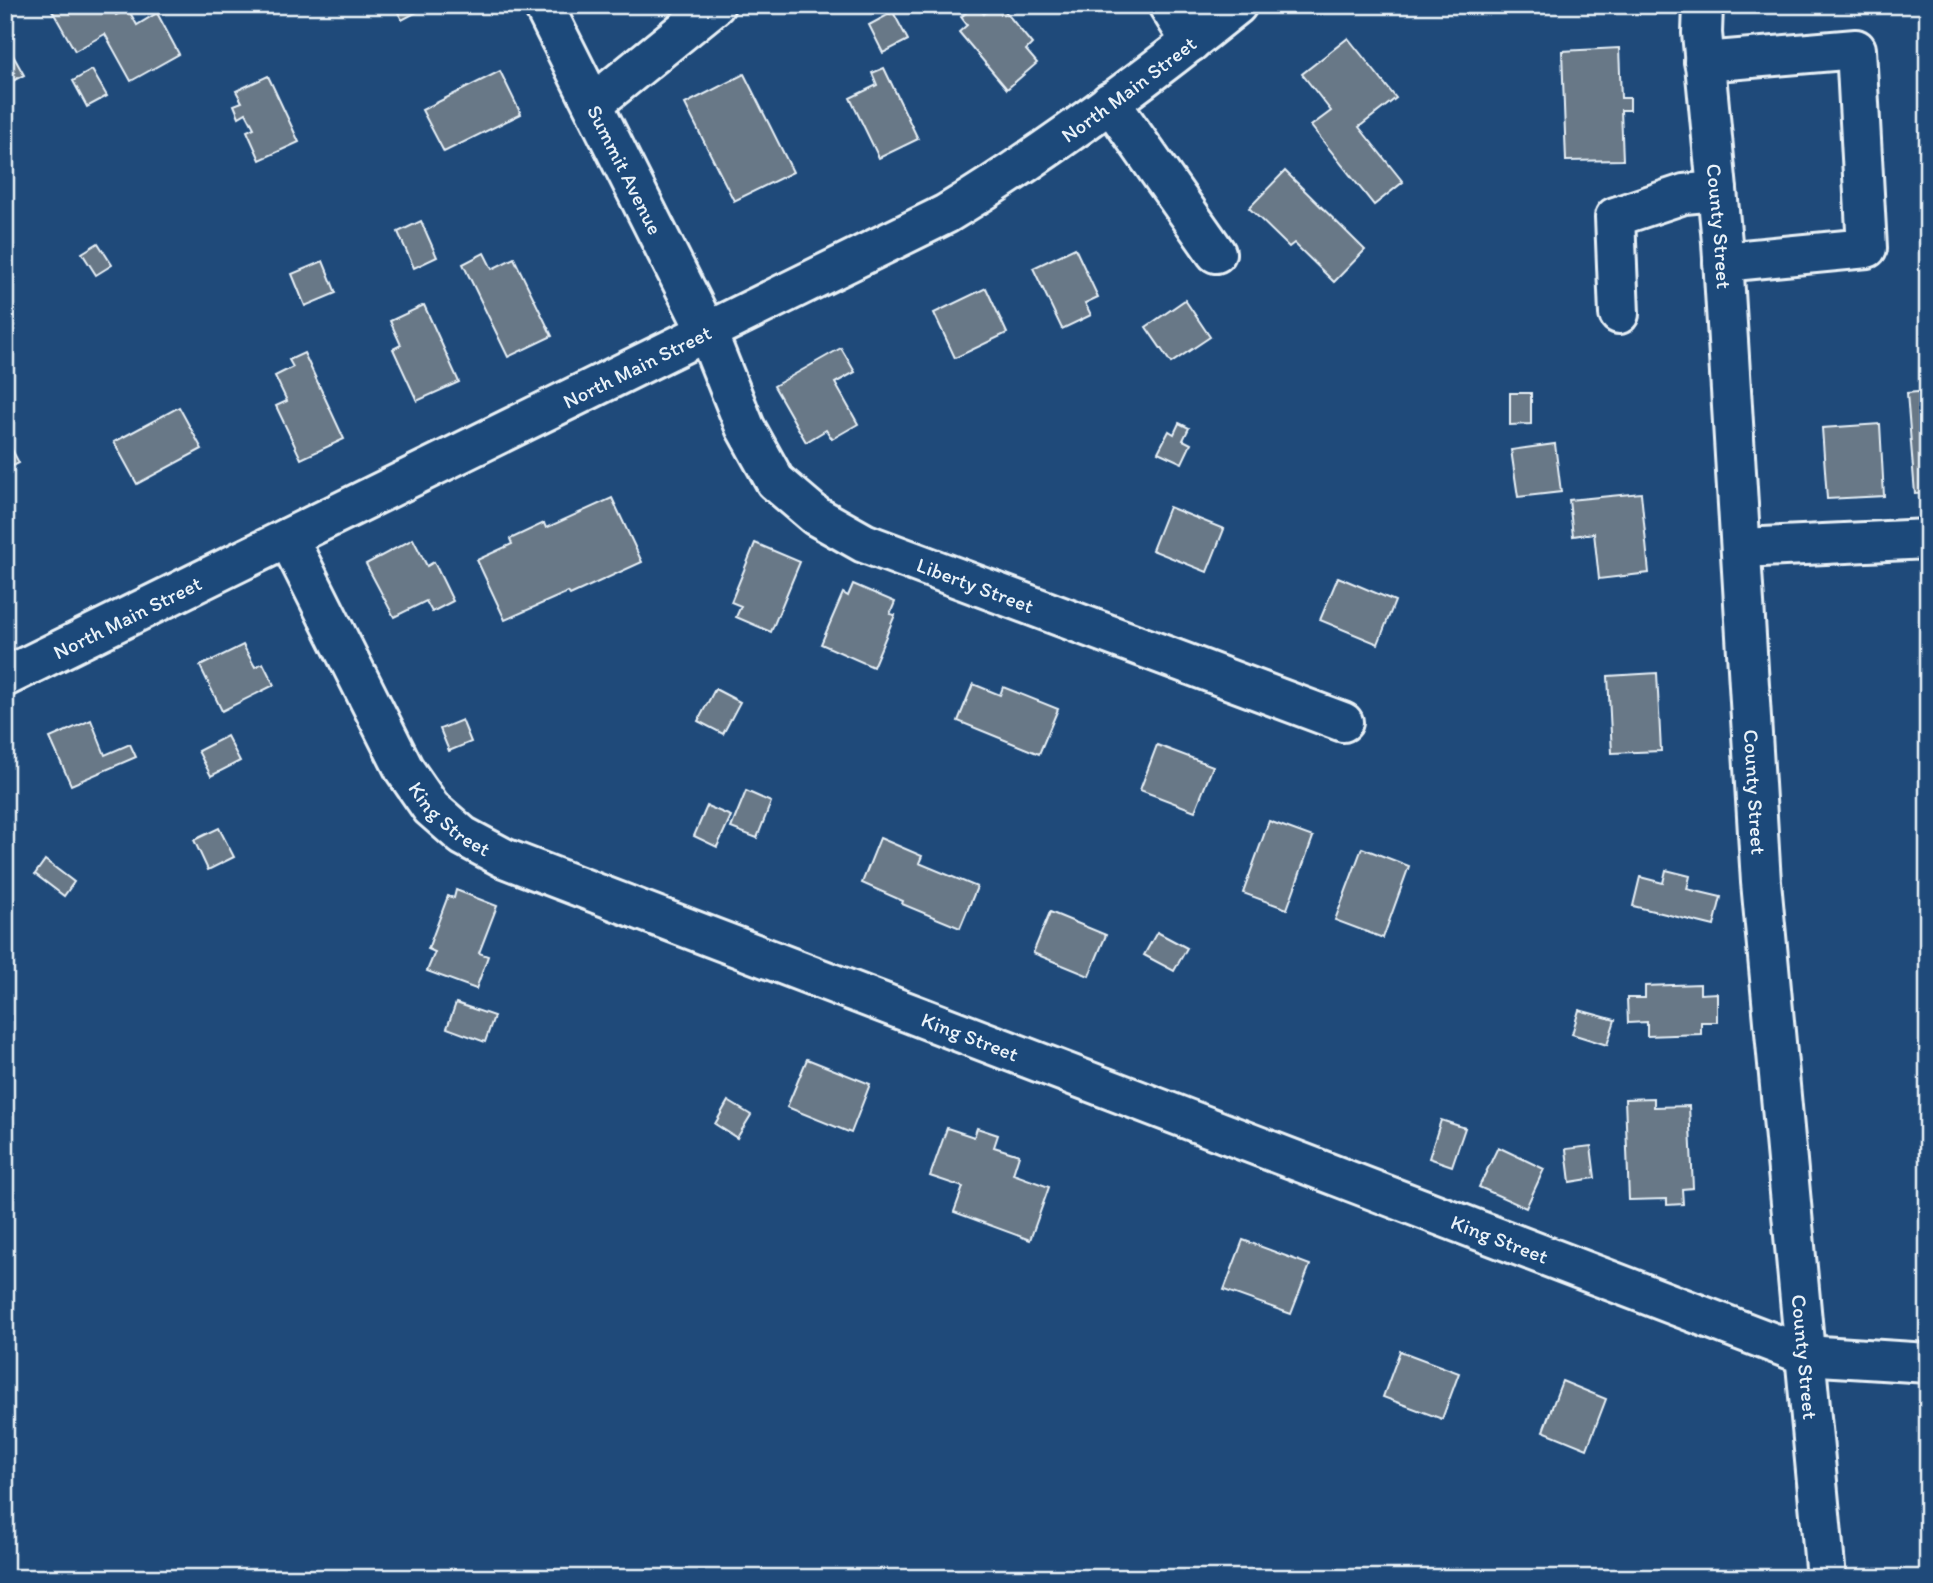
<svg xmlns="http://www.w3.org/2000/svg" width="1933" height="1583" font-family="Itim,sans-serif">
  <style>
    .building { fill: #677887; stroke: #e8f1f8; stroke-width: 2 }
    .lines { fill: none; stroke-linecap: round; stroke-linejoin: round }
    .minor-casing { stroke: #e8f1f8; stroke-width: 44 }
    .minor { stroke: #1f4a7a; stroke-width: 38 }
    .labels { text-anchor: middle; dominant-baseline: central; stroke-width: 6; stroke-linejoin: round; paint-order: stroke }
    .street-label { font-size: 21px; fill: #e8f1f8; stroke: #1f4a7a }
  </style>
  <rect width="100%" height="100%" fill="#1f4a7a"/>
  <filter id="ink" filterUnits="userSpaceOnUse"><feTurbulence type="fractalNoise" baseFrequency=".0143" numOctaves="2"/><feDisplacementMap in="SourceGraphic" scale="14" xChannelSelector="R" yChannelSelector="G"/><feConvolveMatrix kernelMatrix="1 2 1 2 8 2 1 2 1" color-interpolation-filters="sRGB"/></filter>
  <g filter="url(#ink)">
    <!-- building -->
    <g class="building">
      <path d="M49,5H110L116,15L128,9L137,25L157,13L179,54L131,81L105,34L75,51Z"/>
      <path d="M394,5H430L402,20Z"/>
      <path d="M975,5L984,14L995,5H1000L1032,44L1026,50L1037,63L1007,89L959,32L967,25L961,17Z"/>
      <path d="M1920,5H1928V91Z"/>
      <path d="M893,12L908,40L883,53L869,25Z"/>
      <path d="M1348,38L1396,98L1359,127L1403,182L1374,205L1311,126L1331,111L1302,74Z"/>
      <path d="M5,41L24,75L5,85Z"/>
      <path d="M1619,48L1621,98H1630V110H1621L1623,160L1566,161L1562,51Z"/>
      <path d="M884,68L918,139L879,158L850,98L877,85L872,73Z"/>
      <path d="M92,70L107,96L87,107L73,81Z"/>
      <path d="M500,71L521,114L444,152L422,110Z"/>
      <path d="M744,74L793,172L734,201L685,104Z"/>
      <path d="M268,76L299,142L260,160L247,131L254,128L246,113L239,117L234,105L242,102L236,91Z"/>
      <path d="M1285,171L1365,250L1334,282L1294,243L1289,247L1249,208Z"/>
      <path d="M421,221L437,257L414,268L398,232Z"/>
      <path d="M98,243L112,265L96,275L82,253Z"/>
      <path d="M1075,248L1098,297L1085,303L1091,315L1062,329L1033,268Z"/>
      <path d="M484,253L492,269L514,258L552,336L508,357L463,264Z"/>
      <path d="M323,261L336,293L305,306L292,274Z"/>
      <path d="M986,288L1007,333L955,358L934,313Z"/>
      <path d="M1185,300L1210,337L1171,363L1146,327Z"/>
      <path d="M424,305L459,382L417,401L393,349L401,345L390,321Z"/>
      <path d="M841,348L855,372L835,383L858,424L832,439L826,430L806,442L774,386Z"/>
      <path d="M304,353L344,439L301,459L276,406L287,401L275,376L293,367L289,360Z"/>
      <path d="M1928,391V493L1915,494L1907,393Z"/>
      <path d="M1510,393H1531V424L1510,425Z"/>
      <path d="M179,407L202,449L137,484L114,442Z"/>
      <path d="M1179,423L1189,428L1183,440L1191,444L1182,463L1158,452L1169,431L1174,434Z"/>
      <path d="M1880,424L1884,496L1827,499L1822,428Z"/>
      <path d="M7,440L19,463L5,470V441Z"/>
      <path d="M1555,444L1561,492L1518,497L1511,450Z"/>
      <path d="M1641,493L1649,573L1599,579L1594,533L1573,536L1569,500Z"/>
      <path d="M612,498L642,562L570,595L568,592L505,620L477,560L512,544L510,539L544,523L546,528Z"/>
      <path d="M1169,507L1224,529L1207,572L1152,550Z"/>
      <path d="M413,539L427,566L434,562L453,601L432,612L426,601L394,617L366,564Z"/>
      <path d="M755,543L800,562L771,632L736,617L741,606L731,602Z"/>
      <path d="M1338,577L1395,601L1378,644L1320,620Z"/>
      <path d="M853,584L895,602L890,614L895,615L873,667L821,644L843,593L848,596Z"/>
      <path d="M243,645L255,667L263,663L274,685L222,711L200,666Z"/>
      <path d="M1657,673L1661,751L1612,753L1608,676Z"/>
      <path d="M973,684L1000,695L1003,687L1058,709L1039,754L958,721Z"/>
      <path d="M715,689L740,702L723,734L698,721Z"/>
      <path d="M91,720L105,755L130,744L136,757L71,785L50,738Z"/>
      <path d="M462,720L471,742L449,751L440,729Z"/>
      <path d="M227,736L240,761L211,776L198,751Z"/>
      <path d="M1157,745L1213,766L1195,811L1140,790Z"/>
      <path d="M746,791L771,802L757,838L731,828Z"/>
      <path d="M707,806L731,816L717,847L694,836Z"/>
      <path d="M1269,821L1313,837L1287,909L1243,893Z"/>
      <path d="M219,828L234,857L208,870L194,840Z"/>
      <path d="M880,838L922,856L919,863L977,887L960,928L902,904L903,901L862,883Z"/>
      <path d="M1362,848L1409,866L1383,938L1335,920Z"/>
      <path d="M45,860L74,882L64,896L35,874Z"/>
      <path d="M1666,870L1690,876L1687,889L1721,897L1714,926L1633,906L1640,877L1663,883Z"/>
      <path d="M456,890L497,906L479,953L488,956L476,989L427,971L435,952L428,949L448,896L454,898Z"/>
      <path d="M1050,912L1106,935L1089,976L1033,953Z"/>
      <path d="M1157,932L1187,948L1174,971L1144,955Z"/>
      <path d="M1700,984V994L1717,993V1022H1701V1034L1647,1036V1022L1628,1023L1627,998H1645V986Z"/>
      <path d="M456,1003L494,1016L485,1042L447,1028Z"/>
      <path d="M1579,1010L1615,1020L1607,1045L1572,1034Z"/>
      <path d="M807,1059L870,1084L851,1133L787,1107Z"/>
      <path d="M1654,1098V1107L1689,1106L1693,1188L1682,1189L1683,1204L1667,1205V1199L1629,1200L1625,1099Z"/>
      <path d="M728,1101L751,1115L737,1138L715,1124Z"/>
      <path d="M1441,1120L1465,1128L1452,1166L1429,1158Z"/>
      <path d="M947,1128L974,1137L977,1128L998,1135L994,1147L1019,1155L1013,1174L1049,1187L1030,1240L954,1212L963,1187L930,1176Z"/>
      <path d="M1591,1146L1595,1178L1570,1182L1566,1149Z"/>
      <path d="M1498,1147L1544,1169L1526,1208L1479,1187Z"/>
      <path d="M1243,1240L1310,1265L1291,1314L1224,1290Z"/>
      <path d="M1400,1351L1459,1373L1442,1419L1383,1397Z"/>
      <path d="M1562,1381L1606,1399L1587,1449L1543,1431Z"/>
    </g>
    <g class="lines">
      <!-- minor casing -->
      <g class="minor-casing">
        <g id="minor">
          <path id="s1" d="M543,5L707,332L745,427L775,481L816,516L864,543L1343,722"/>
          <path d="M1168,5L1191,42"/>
          <path id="s2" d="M1703,5L1702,33L1722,242L1761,882L1826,1578"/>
          <path d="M1704,62L1856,49L1867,248L1723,262"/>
          <path d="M1110,102L1216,253"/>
          <path d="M593,104L715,5"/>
          <path d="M1619,314L1615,217L1684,194L1717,191"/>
          <path id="s3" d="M288,538L404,769L431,808L463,836L504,858L1805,1355L1928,1363"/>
          <path d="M1742,548L1928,539"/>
          <path id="s4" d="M5,677L946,214C1048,152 1144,80 1237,5"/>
        </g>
      </g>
      <!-- minor -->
      <use href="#minor" class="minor"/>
    </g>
  </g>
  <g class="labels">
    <!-- street labels -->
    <g class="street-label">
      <text stroke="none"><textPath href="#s4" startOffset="1270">North Main Street</textPath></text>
      <text stroke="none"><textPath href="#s1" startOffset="184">Summit Avenue</textPath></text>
      <text stroke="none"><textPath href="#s2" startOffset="222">County Street</textPath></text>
      <text stroke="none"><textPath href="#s4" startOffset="704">North Main Street</textPath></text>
      <text stroke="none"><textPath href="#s1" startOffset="758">Liberty Street</textPath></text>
      <text stroke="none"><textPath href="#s4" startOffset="136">North Main Street</textPath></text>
      <text stroke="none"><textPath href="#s2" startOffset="789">County Street</textPath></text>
      <text stroke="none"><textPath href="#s3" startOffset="327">King Street</textPath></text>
      <text stroke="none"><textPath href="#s3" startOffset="894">King Street</textPath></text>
      <text stroke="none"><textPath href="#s3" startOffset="1461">King Street</textPath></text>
      <text stroke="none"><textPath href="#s2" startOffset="1356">County Street</textPath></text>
    </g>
  </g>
  <!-- margin -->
  <rect width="1933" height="1583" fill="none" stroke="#1f4a7a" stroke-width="28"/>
  <rect x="14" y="14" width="1905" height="1555" fill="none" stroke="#e8f1f8" stroke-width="2.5" filter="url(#ink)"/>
</svg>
